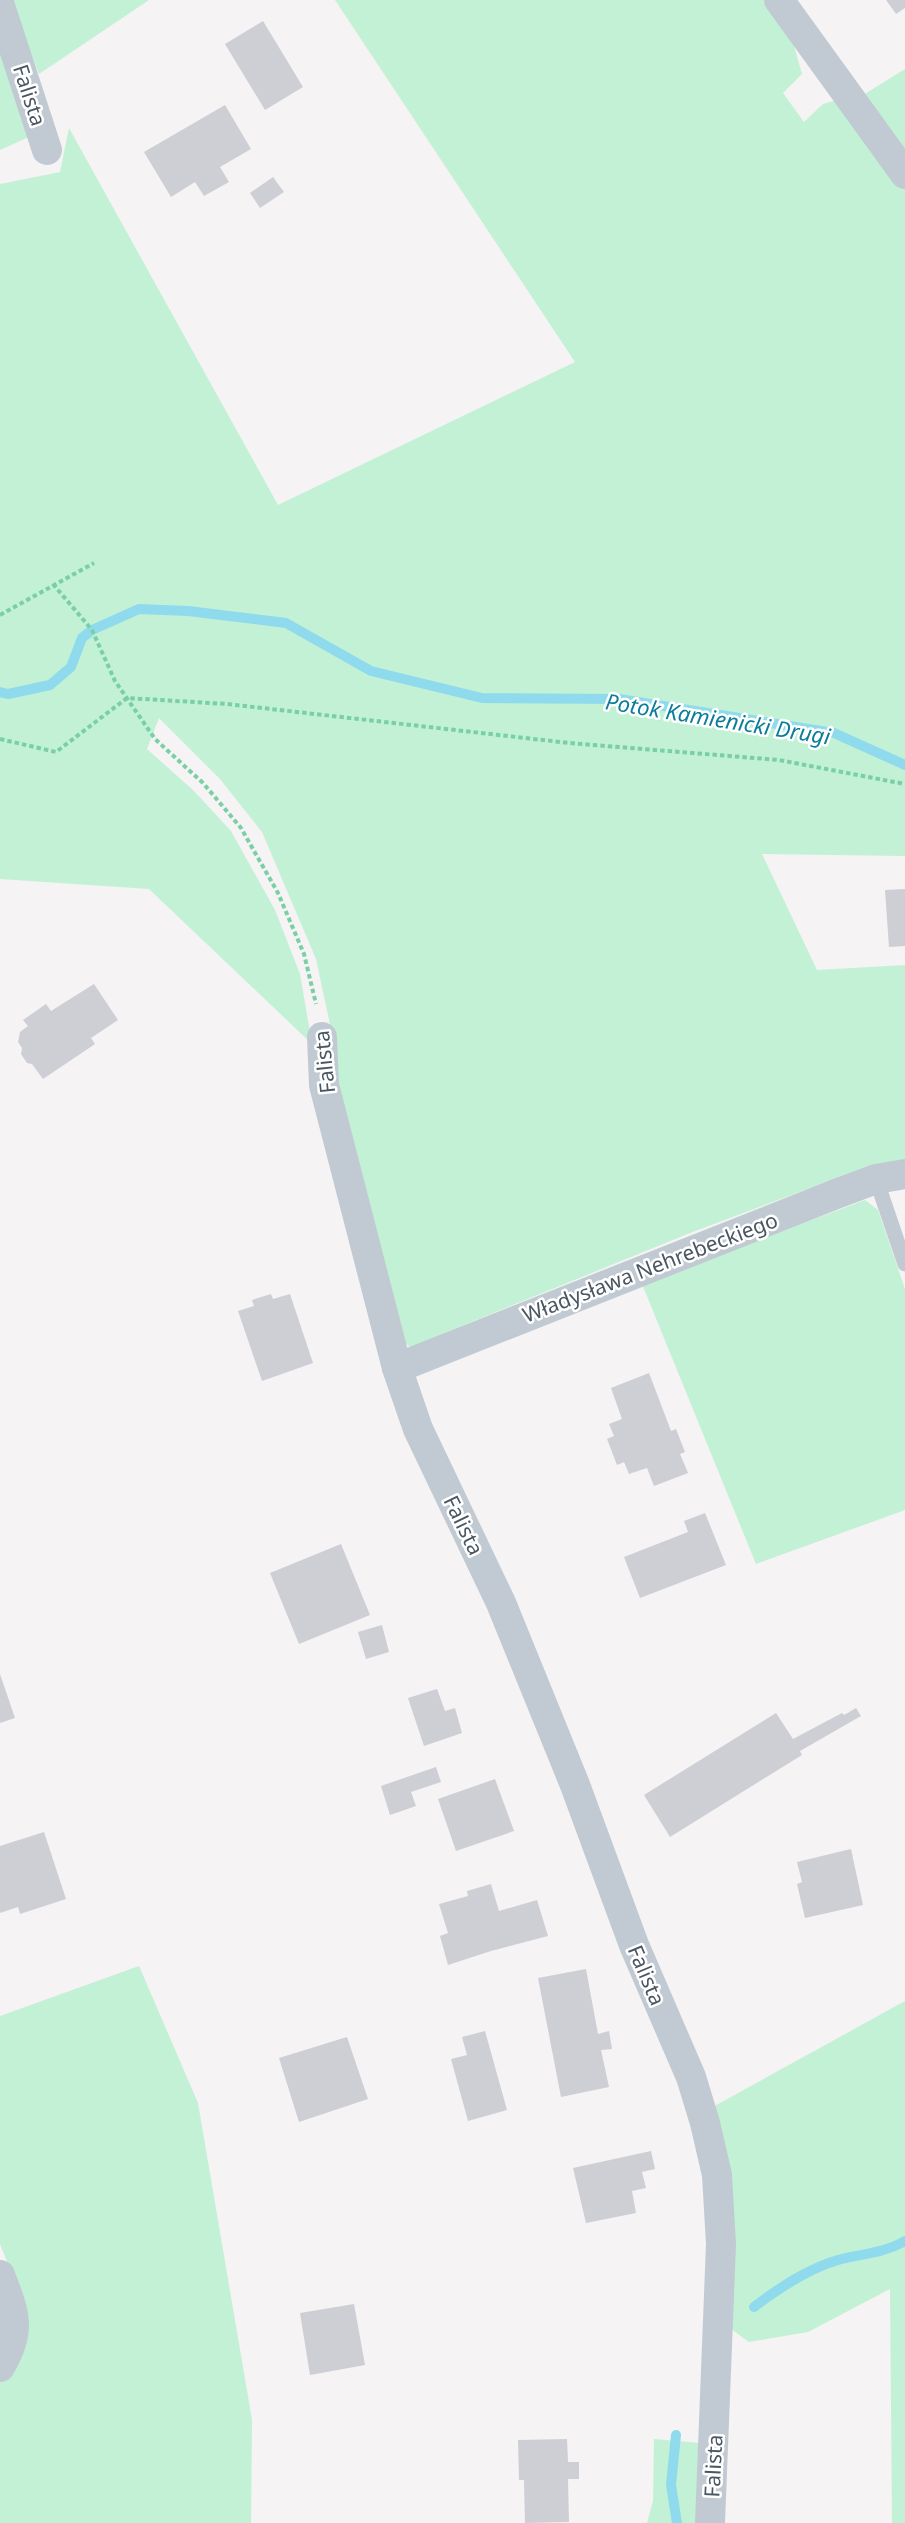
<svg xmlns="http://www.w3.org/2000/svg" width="905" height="2523" font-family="'Noto Sans',sans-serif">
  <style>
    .green { fill: #c3f1d5 }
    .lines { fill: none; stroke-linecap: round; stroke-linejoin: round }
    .stream { stroke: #90daee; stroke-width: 10 }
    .building { fill: #cdcfd5 }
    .path { stroke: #7ad0a6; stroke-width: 4; stroke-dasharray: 4.5 3; stroke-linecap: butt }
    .service { stroke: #c1cad2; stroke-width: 15 }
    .minor { stroke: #c1cad2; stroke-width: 30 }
    .labels { text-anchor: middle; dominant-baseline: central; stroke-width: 5; stroke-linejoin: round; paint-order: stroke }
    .street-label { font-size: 21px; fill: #4a5661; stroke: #fff }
    .water-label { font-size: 22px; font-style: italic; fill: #0c7c9b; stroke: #fff }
  </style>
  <rect width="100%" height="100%" fill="#f5f3f3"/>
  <!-- green -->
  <g class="green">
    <path d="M10,0H149L39,74Z"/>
    <path d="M335,0H767L790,32L802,74L783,93L804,122L823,104L841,99L905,187V856L762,854L817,970L905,965V1159L869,1166L690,1233L410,1347L401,1339L333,1074L331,1029L316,959L262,832L220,779L159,718L147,749L194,791L231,831L275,910L300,974L312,1044L149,889L0,879V184L60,172L69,128L278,505L575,362Z"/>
    <path d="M0,30L31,136L0,150Z"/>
    <path d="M905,69V160L860,97Z"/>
    <path d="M865,1200L878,1210L905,1289V1510L756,1564L642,1284Z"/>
    <path d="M139,1966L198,2103L252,2420L251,2523H0V2380L20,2294L0,2244V2016Z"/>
    <path d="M905,2001V2523H892L890,2289L808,2332L749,2342L727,2326L711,2108Z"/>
    <path d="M654,2439L700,2443L698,2523H647L653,2501Z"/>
  </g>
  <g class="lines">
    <!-- stream -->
    <g class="stream">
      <path d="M0,692L8,694L50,685L71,667L82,638L92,630L139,609L188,611L286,623L371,671L482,698L619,699L834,733L905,765"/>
      <path d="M754,2307C779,2288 807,2269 838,2260C861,2254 884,2253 905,2241"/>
      <path d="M676,2435L671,2485L677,2523"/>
    </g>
  </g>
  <!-- building -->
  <g class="building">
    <path d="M886,0H905V8L896,14Z"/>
    <path d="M263,21L303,87L265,110L225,44Z"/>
    <path d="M225,105L251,149L220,167L229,182L204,196L195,182L171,197L144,152Z"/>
    <path d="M273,177L284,192L260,208L250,193Z"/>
    <path d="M905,889V946L889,947L885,890Z"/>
    <path d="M94,984L118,1020L91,1038L95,1044L43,1079L32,1064L27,1063L21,1054L22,1048L18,1042L20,1032L28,1026L23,1020L46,1004L51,1011Z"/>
    <path d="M271,1294L273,1299L290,1294L313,1363L262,1381L238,1311L254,1306L252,1300Z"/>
    <path d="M649,1373L671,1431L676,1429L685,1452L680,1454L688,1473L654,1486L647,1468L629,1474L624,1462L617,1465L607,1439L614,1436L609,1424L622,1419L611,1388Z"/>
    <path d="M705,1513L726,1565L640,1598L624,1557L688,1532L684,1521Z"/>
    <path d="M341,1544L370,1615L299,1644L270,1573Z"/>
    <path d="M382,1625L389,1652L366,1659L358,1632Z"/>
    <path d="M0,1674L15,1718L0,1723Z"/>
    <path d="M437,1689L445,1711L455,1708L462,1733L424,1746L408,1698Z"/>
    <path d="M856,1708L861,1716L800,1751L802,1755L670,1837L644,1795L776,1713L793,1739L842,1713L844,1715Z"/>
    <path d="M436,1767L441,1782L411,1792L416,1806L390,1815L381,1786Z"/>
    <path d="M495,1779L514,1831L456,1851L438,1799Z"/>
    <path d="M44,1832L66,1899L20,1914L18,1907L0,1913V1846Z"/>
    <path d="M851,1849L863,1905L805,1918L797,1884L802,1882L797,1862Z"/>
    <path d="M491,1884L499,1911L537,1900L548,1936L491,1951L448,1965L440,1936L448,1933L439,1904L468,1896L467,1891Z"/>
    <path d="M586,1969L598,2034L609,2031L612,2049L601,2050L609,2087L561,2097L538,1978Z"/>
    <path d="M485,2031L507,2110L468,2121L451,2059L467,2055L462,2037Z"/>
    <path d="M347,2037L368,2099L299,2122L279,2058Z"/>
    <path d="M651,2151L655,2169L642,2172L646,2188L632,2191L636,2213L586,2223L573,2168Z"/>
    <path d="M354,2304L365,2365L310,2375L300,2313Z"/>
    <path d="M567,2439L568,2462H579V2479H568L569,2522L525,2523L524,2480H519L518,2440Z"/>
  </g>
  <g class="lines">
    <!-- path -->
    <g class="path">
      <path d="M53,584L92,630L115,681L155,739L203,783L241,828L278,893L304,954L316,1004"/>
      <path d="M0,615L94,563"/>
      <path d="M0,739L56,752L127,698L227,704L569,743L779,760L905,784"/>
    </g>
    <!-- service -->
    <path class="service" d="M876,1179L905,1264"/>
    <!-- minor -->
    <g class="minor">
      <path d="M779,0L905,174"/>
      <path d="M0,6L47,150"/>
      <path d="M322,1037L324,1085L397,1368L418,1429L501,1603L575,1785L634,1945L691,2077L705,2123L717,2175L721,2244L710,2523"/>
      <path d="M397,1368L836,1194L876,1179L905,1174"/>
      <path d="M0,2275C15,2314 22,2330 0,2367"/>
    </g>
  </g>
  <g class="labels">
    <!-- street labels -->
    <g class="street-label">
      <text transform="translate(30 95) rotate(72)">Falista</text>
      <text transform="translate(324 1062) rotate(-96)">Falista</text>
      <text transform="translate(650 1267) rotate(-21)">Władysława Nehrebeckiego</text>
      <text transform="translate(464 1525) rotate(64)">Falista</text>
      <text transform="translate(647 1975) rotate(67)">Falista</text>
      <text transform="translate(713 2466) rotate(-87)">Falista</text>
    </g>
    <!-- water labels -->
    <g class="water-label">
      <text transform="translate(718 718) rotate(9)">Potok Kamienicki Drugi</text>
    </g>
  </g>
</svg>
